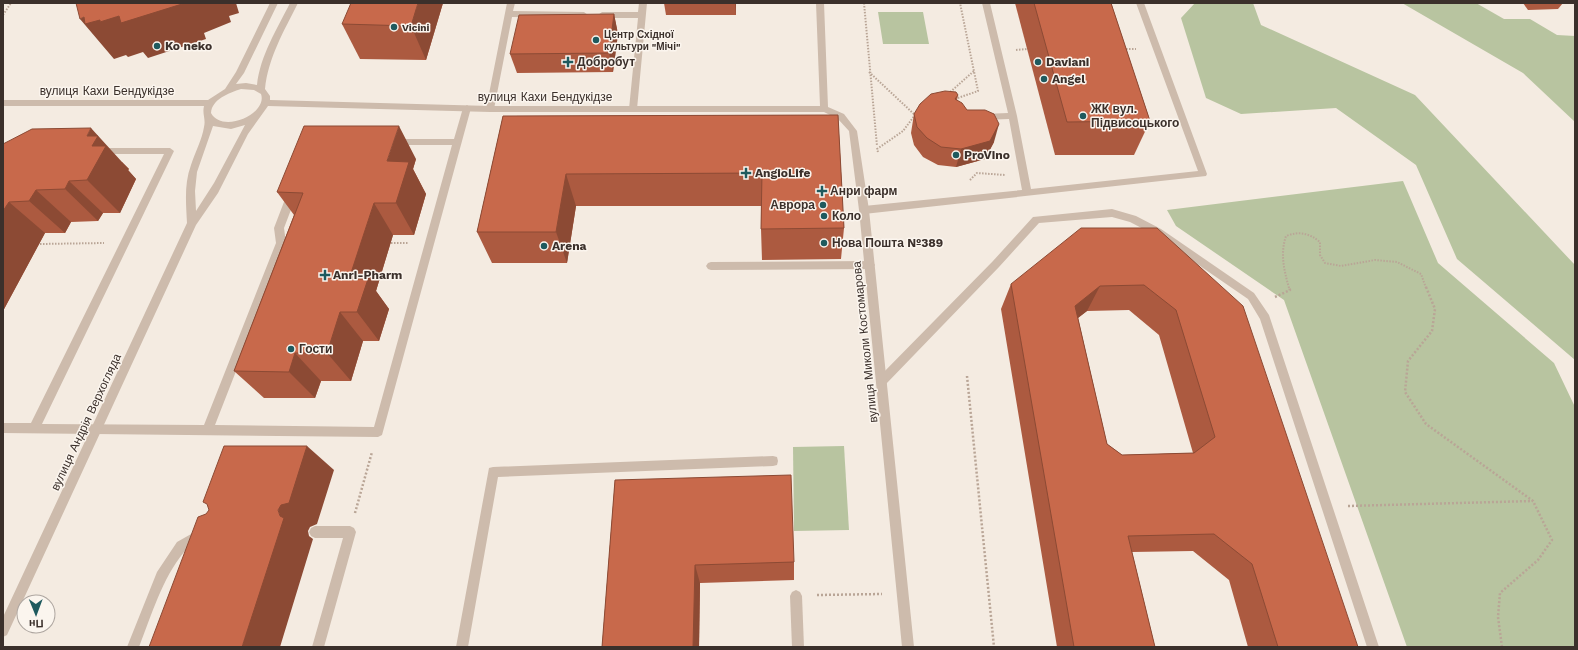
<svg xmlns="http://www.w3.org/2000/svg" width="1578" height="650" font-family="'Work Sans',sans-serif">
  <style>
    .green { fill: #b8c4a0 }
    .lines { fill: none; stroke-linecap: round; stroke-linejoin: round }
    .path-far1 { stroke: #b9a596; stroke-width: 2; stroke-dasharray: 1.5 1.5; stroke-linecap: butt }
    .path { stroke: #b9a596; stroke-width: 2.5; stroke-dasharray: 2 2; stroke-linecap: butt }
    .service { fill: #cdbbac; fill-rule: evenodd }
    .minor { fill: #cdbbac; fill-rule: evenodd }
    .wall { fill: #ac5a40; fill-rule: evenodd }
    .shaded-wall { fill: #8c4a34 }
    .building { fill: #c8694b; stroke: #8c4a34; fill-rule: evenodd }
    .poi-dot { fill: #1f5a5e; stroke: #fbf5ee; stroke-width: 1.5 }
    .labels { text-anchor: middle; dominant-baseline: central; stroke-width: 3; stroke-linejoin: round; paint-order: stroke }
    .far-poi-label { font-size: 10px; font-weight: bold; fill: #3b302b; stroke: #fbf5ee; text-anchor: start }
    .poi-label { font-size: 12px; font-weight: bold; fill: #3b302b; stroke: #fbf5ee; text-anchor: start }
    .street-label { font-size: 12px; fill: #3b302b; stroke: #fbf5ee }
  </style>
  <rect width="100%" height="100%" fill="#f4ebe1"/>
  <!-- green -->
  <g class="green">
    <path d="M1195,3H1253L1261,25L1415,95L1575,265V360L1457,259L1416,165L1336,108L1241,114L1206,98L1181,18Z"/>
    <path d="M1402,3H1476L1504,19H1530L1557,35L1575,36V122L1523,73Z"/>
    <path d="M878,12H923L929,44H883Z"/>
    <path d="M1403,181L1438,263L1554,363L1575,407V647H1407L1284,300L1176,226L1167,210Z"/>
    <path d="M844,446L849,530L794,531L793,447Z"/>
  </g>
  <g class="lines">
    <!-- path-far1 -->
    <g class="path-far1">
      <path d="M864,3L877,146"/>
      <path d="M3,15L11,3"/>
      <path d="M1123,49H1136"/>
      <path d="M1016,50L1027,49"/>
      <path d="M869,72L915,115"/>
      <path d="M948,94L974,71"/>
      <path d="M955,99L978,91L960,3"/>
      <path d="M878,152L877,149L903,131L915,115"/>
      <path d="M970,180L977,173L1005,175"/>
      <path d="M391,243H409"/>
      <path d="M40,244L104,243"/>
      <path d="M1289,288C1284,270 1280,254 1286,236C1299,231 1309,233 1320,242V255L1325,263L1341,266L1375,260L1397,262L1421,274L1426,288"/>
    </g>
    <!-- path -->
    <g class="path">
      <path d="M1426,287L1435,309L1432,331L1408,361L1405,392L1426,424L1533,501L1552,540L1538,560L1500,593L1498,617L1502,647"/>
      <path d="M1275,297L1290,290L1289,287"/>
      <path d="M967,376L994,647"/>
      <path d="M1348,506L1533,501"/>
      <path d="M355,513L372,452"/>
      <path d="M817,595L882,594"/>
    </g>
    <!-- service -->
    <g class="service">
      <path d="M507,3H515L513,11L584,12L588,15L584,18L512,17L494,109L490,112L486,109Z"/>
      <path d="M639,3H647L637,109L633,112L629,109L638,18H602L598,15L602,12H638Z"/>
      <path d="M982,3H990L1017,116L1031,189L1198,171L1136,3H1144L1207,174L1206,176L864,214L861,213L859,210L861,207L864,206L1022,190L1009,119L983,120L979,117L983,114L1008,113Z"/>
      <path d="M467,105L471,108L382,435L378,437L3,433V423H31L164,154H99L95,151L99,148H170L174,151L42,424L204,425L276,243L274,228L287,194L292,191L297,194L284,228L286,243L215,425L374,427L452,145H393L389,142L393,139H454L463,108Z"/>
      <path d="M1112,209L1136,216L1161,229L1254,293L1269,315L1379,647H1367L1260,319L1248,299L1155,235L1130,222L1112,217L1039,223L999,267L886,384L882,386L878,384L877,381L878,378L993,261L1033,217Z"/>
      <path d="M870,261L873,262L875,265L873,268L870,269L711,270L708,269L706,266L708,263L711,262Z"/>
      <path d="M773,456L777,457L778,461L777,465L773,466L498,477L468,647H456L489,468L493,467Z"/>
      <path d="M315,526H350L354,528L356,532L324,647H312L343,538H315L311,536L309,532L311,528Z"/>
      <path d="M200,529L204,531L206,535C202,544 190,544 184,552C162,579 152,614 139,647H127L157,572L177,542Z"/>
      <path d="M796,590L800,592L802,596L804,647H792L790,596L792,592Z"/>
    </g>
    <!-- minor -->
    <path class="minor" d="M270,3H278L244,73L236,84L246,83L257,85C260,56 277,29 290,3H298C284,31 268,58 265,89L270,96V100L490,106H820L816,3H824L828,107L844,114L857,131L869,210L914,647H902L859,210L849,131L838,119L824,112H490L268,106L248,134L218,193L196,225L7,635L3,637V617L187,223C186,203 184,184 191,165C195,152 202,140 204,127C206,119 202,114 204,106H3V100H208L225,89L236,72ZM241,89L254,90L261,94C268,114 222,134 211,113C212,99 229,93 241,89ZM245,125L214,183L196,211L195,191L197,172L213,126L231,129Z"/>
  </g>
  <!-- wall -->
  <g class="wall">
    <path d="M443,3L426,60L360,59L342,24Z"/>
    <path d="M664,3H736V15H666Z"/>
    <path d="M1015,3H1111L1150,121L1134,155H1055Z"/>
    <path d="M1523,3H1563L1558,9L1528,10Z"/>
    <path d="M614,14L618,34L613,72L517,73L510,54Z"/>
    <path d="M958,95L957,100L967,110L994,142L985,159L956,167L938,165L923,157L914,145L911,133L914,114Z"/>
    <path d="M838,115L844,228L841,259L762,260L761,229V206H576L567,263H492L477,232L503,116Z"/>
    <path d="M3,144L122,162L129,169L128,170L136,179L120,213H103L98,221L71,222L65,233H45L3,311Z"/>
    <path d="M416,159L413,169L426,194L414,235H393L376,291L389,309L379,341H363L351,381H321L315,398H264L234,371L294,215L277,192Z"/>
    <path d="M1157,228L1358,647H1248L1229,580L1193,551L1132,552L1155,647H1057L1001,309L1011,284ZM1129,310L1159,335L1193,453L1122,455L1107,444L1078,318L1087,311Z"/>
    <path d="M615,480L794,562V580L700,583L699,647H602Z"/>
  </g>
  <!-- shaded-wall -->
  <g class="shaded-wall">
    <path d="M182,3H236L239,13L229,16L231,22L204,33L206,39L148,58L143,52L128,57L126,55L114,59L80,19L84,17L100,20L119,16Z"/>
    <path d="M418,3H443L426,60L411,26Z"/>
    <path d="M735,3H736V15Z"/>
    <path d="M614,14L618,34L613,72L609,53Z"/>
    <path d="M999,124L994,142L985,159L956,167L961,149Z"/>
    <path d="M399,126L416,159L413,169L426,194L414,235L396,203L387,161Z"/>
    <path d="M91,128L122,162L129,169L128,170L136,179L120,213L87,180L92,146L87,136Z"/>
    <path d="M566,174L576,206L567,263L556,232Z"/>
    <path d="M69,181L103,213L98,221L65,189Z"/>
    <path d="M36,190L71,222L65,233L29,201Z"/>
    <path d="M9,202L45,233L3,311V211Z"/>
    <path d="M374,203L393,235L376,291L389,309L379,341L357,312L349,279Z"/>
    <path d="M1100,286L1087,311L1062,330L1075,306Z"/>
    <path d="M340,312L363,341L351,381L327,353Z"/>
    <path d="M295,353L321,381L315,398L289,372Z"/>
    <path d="M307,446L334,470L317,524L310,527L308,531L309,536L313,539L280,647H242L280,516L278,510Z"/>
    <path d="M695,565L700,583L699,647H693Z"/>
  </g>
  <!-- building -->
  <g class="building">
    <path d="M76,3H182V4L121,23L119,16L100,22V20L85,24L84,17L80,19Z"/>
    <path d="M351,3H418L411,26L342,24Z"/>
    <path d="M1034,3H1111L1150,121L1067,122Z"/>
    <path d="M614,14L609,53L510,54L519,15Z"/>
    <path d="M945,91L956,92L958,95L955,99L962,103L967,110H985L994,114L999,124L990,141L961,149L941,147L927,138L917,127L914,114L920,104L931,94Z"/>
    <path d="M838,115L844,228L761,229L762,173L566,174L556,232H477L503,116Z"/>
    <path d="M304,126H399L387,161L409,162L396,203H374L349,279H368L357,312H340L327,353H295L289,372L234,371L303,193L277,192Z"/>
    <path d="M91,128L87,136H98L92,146H106L87,180L69,181L65,189L36,190L29,201L9,202L3,211V144L32,129Z"/>
    <path d="M1081,228H1157L1243,306L1358,647H1278L1252,564L1214,534L1128,536L1155,647H1074L1011,284ZM1144,285L1176,310L1215,437L1194,453L1122,455L1107,444L1075,306L1100,286Z"/>
    <path d="M224,446H307L289,503L281,505L278,510L280,516L284,518L242,647H149L198,517L206,514L209,510L207,504L203,502Z"/>
    <path d="M791,475L794,562L695,565L693,647H602L615,480Z"/>
  </g>
  <!-- markers -->
  <g class="poi-dot">
    <circle cx="394" cy="27" r="4"/>
    <circle cx="596" cy="40" r="4"/>
    <circle cx="157" cy="46" r="4"/>
    <path d="M566 56h4v4h4v4h-4v4h-4v-4h-4v-4h4z"/>
    <circle cx="1038" cy="62" r="4"/>
    <circle cx="1044" cy="79" r="4"/>
    <circle cx="1083" cy="116" r="4"/>
    <circle cx="956" cy="155" r="4"/>
    <path d="M744 167h4v4h4v4h-4v4h-4v-4h-4v-4h4z"/>
    <path d="M820 185h4v4h4v4h-4v4h-4v-4h-4v-4h4z"/>
    <circle cx="823" cy="205" r="4"/>
    <circle cx="824" cy="216" r="4"/>
    <circle cx="824" cy="243" r="4"/>
    <circle cx="544" cy="246" r="4"/>
    <path d="M323 269h4v4h4v4h-4v4h-4v-4h-4v-4h4z"/>
    <circle cx="291" cy="349" r="4"/>
  </g>
  <g class="labels">
    <!-- far-poi labels -->
    <g class="far-poi-label">
      <text x="402" y="27">Vicini</text>
      <text x="604" y="34">Центр Східної<tspan x="604" dy="12">культури "Мічі"</tspan></text>
    </g>
    <!-- poi labels -->
    <g class="poi-label">
      <text x="165" y="46">Ko neko</text>
      <text x="577" y="62">Добробут</text>
      <text x="1046" y="62">Daviani</text>
      <text x="1052" y="79">Angel</text>
      <text x="1091" y="109">ЖК вул.<tspan x="1091" dy="14">Підвисоцького</tspan></text>
      <text x="964" y="155">ProVino</text>
      <text x="755" y="173">AngioLife</text>
      <text x="830" y="191">Анри фарм</text>
      <text x="815" y="205" text-anchor="end">Аврора</text>
      <text x="832" y="216">Коло</text>
      <text x="832" y="243">Нова Пошта №389</text>
      <text x="552" y="246">Arena</text>
      <text x="333" y="275">Anri-Pharm</text>
      <text x="299" y="349">Гости</text>
    </g>
    <!-- street labels -->
    <g class="street-label">
      <text x="107" y="91">вулиця Кахи Бендукідзе</text>
      <text x="545" y="97">вулиця Кахи Бендукідзе</text>
      <text transform="translate(865 342) rotate(-96)">вулиця Миколи Костомарова</text>
      <text transform="translate(86 422) rotate(-65)">вулиця Андрія Верхогляда</text>
    </g>
  </g>
  <!-- border -->
  <rect width="1578" height="650" fill="none" stroke="#3b302b" stroke-width="8"/>
  <!-- north arrow -->
  <g transform="translate(36 614) rotate(179)"><circle r="19" fill="#fbf5ee" stroke="#aea6a0"/>
  <path d="M0-3L7 15L0 10L-7 15Z" fill="#1f5a5e"/>
  <text y="-6" font-size="11" font-weight="bold" text-anchor="middle" fill="#3b302b">Пн</text>
  </g>
</svg>
